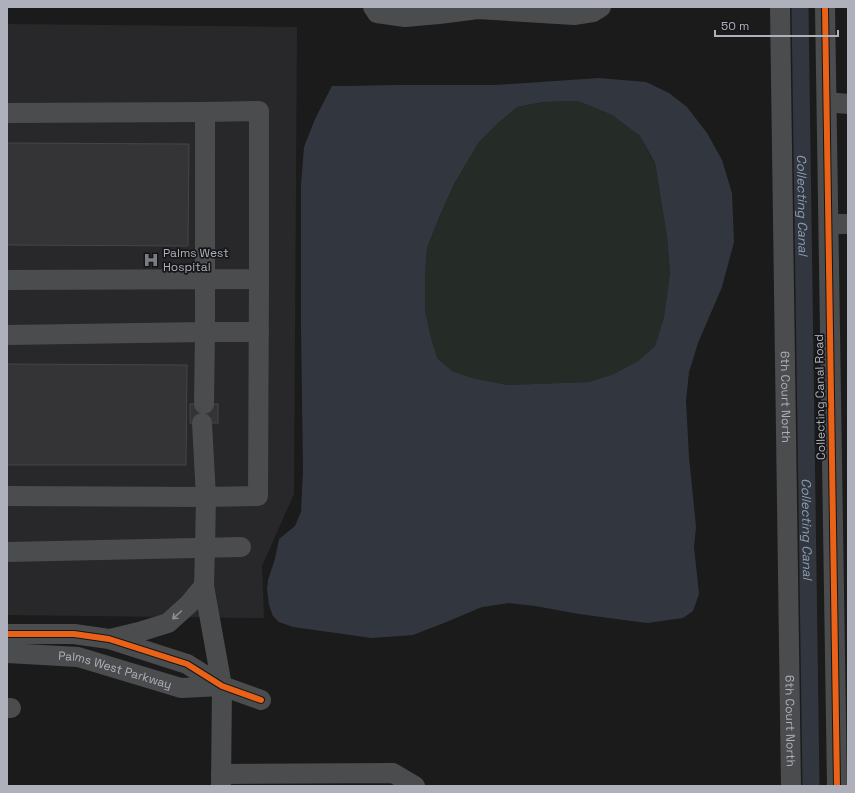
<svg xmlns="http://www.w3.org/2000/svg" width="855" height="793" font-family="'Space Grotesk',sans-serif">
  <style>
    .built { fill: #28282a }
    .green { fill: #252b26 }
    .water { fill: #32373f; fill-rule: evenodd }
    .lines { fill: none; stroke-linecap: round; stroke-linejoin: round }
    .canal { stroke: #32373f; stroke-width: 17 }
    .building { fill: #343436; stroke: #444548 }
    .minor { stroke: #4b4c4e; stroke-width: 20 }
    .cycleway-casing { stroke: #161618; stroke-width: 8 }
    .cycleway { stroke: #ea6118; stroke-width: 6 }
    .oneway { stroke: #8b8e95 }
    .labels { text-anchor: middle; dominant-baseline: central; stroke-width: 3.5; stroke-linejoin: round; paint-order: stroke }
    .poi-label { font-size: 12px; fill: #aeb1bb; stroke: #161618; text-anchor: start }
    .street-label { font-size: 12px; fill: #aeb1bb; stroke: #161618 }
    .water-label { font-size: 13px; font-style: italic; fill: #8a9cb2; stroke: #161618 }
  </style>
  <rect width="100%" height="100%" fill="#1b1b1c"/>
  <!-- built -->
  <path class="built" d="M7,24L297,27L294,494L262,566L264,618L7,615Z"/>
  <!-- green -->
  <path class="green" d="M578,101L612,115L640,136L655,164L667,237L670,273L664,317L655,346L638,361L614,374L589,382L507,385L472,378L452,371L437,358L431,338L425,310V273L427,248L440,215L454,184L479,142L497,124L517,107L543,102Z"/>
  <!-- water -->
  <path class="water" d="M599,78L646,82L669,93L687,107L707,133L722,160L732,193L734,242L722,287L698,343L689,372L686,401L689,457L696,527L694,547L699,594L693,611L683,618L647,623L579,614L535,606L509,603L482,607L444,623L413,635L372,638L293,627L279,622L273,616L269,605L267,589L268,580L275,559L279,539L295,526L301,512L303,470L301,328V185L304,147L315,119L332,86H349L398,85H496ZM578,101L612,115L640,136L655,163L667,237L670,273L664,317L655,346L638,361L614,374L589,382L507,385L472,378L452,371L437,358L431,338L425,310V273L427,248L440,215L454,184L479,142L497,124L517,107L543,102Z"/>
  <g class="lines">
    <!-- canal -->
    <path class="canal" id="s1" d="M800,7L811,786"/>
  </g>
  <!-- building -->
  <g class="building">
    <path d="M7,143L189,144L188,246L7,245Z"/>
    <path d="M7,364L187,365L186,465H7Z"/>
    <rect x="190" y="404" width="28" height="19"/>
  </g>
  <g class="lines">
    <!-- minor -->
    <g class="minor">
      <path d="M373,7L377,13L405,17L439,14L478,9L574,15L593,12L601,7"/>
      <path id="s2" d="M780,7L791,786"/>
      <path d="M825,7L837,786"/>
      <path d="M827,102L848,104"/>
      <path d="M7,113L205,112L259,111V279L7,280"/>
      <path d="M829,224H848"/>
      <path d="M7,335L205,332H259"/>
      <path d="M204,404L205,332V112"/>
      <path d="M202,423L206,497L205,548L204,586L222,686L221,786"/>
      <path d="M7,496L206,497L258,496L259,279"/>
      <path d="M7,552L241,547"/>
      <path d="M7,634H74L109,639L187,664L222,686L261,700"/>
      <path d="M110,639L139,632L168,623L189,604L204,586"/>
      <path id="s3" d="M7,653L78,657L181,688L222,686"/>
      <path d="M7,708H11"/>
      <path d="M221,774L393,773L415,786"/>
    </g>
    <!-- cycleway casing -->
    <g class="cycleway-casing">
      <g id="cycleway">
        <path d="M825,7L837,786"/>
        <path d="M7,634H74L109,639L187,664L222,686L261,700"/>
      </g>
    </g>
    <!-- cycleway -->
    <use href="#cycleway" class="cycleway"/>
  </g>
  <!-- one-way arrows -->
  <defs><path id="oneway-shaft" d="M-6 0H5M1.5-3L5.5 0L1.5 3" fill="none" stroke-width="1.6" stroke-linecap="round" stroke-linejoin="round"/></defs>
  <use class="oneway" href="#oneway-shaft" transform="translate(177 615) rotate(138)"/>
  <!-- icons -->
  <defs>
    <g id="hospital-bare" transform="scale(1.2)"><path d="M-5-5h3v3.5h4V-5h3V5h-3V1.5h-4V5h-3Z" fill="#7b7c83" stroke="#161618" stroke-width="2.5" paint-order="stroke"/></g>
  </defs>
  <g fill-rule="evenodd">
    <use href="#hospital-bare" x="151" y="260"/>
  </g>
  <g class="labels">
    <!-- poi labels -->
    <g class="poi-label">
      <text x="163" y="253">Palms West<tspan x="163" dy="14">Hospital</tspan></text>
    </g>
    <!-- street labels -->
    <g class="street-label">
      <text stroke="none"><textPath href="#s2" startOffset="390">6th Court North</textPath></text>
      <text transform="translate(820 397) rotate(-91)">Collecting Canal Road</text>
      <text stroke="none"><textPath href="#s3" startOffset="110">Palms West Parkway</textPath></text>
      <text stroke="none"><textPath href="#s2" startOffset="714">6th Court North</textPath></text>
    </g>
    <!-- water labels -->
    <g class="water-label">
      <text stroke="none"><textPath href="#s1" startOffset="198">Collecting Canal</textPath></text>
      <text stroke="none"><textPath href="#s1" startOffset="522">Collecting Canal</textPath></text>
    </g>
  </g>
  <!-- border -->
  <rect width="855" height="793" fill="none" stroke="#aeb1bb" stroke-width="16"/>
  <!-- scale -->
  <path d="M715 30v6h123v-6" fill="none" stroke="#aeb1bb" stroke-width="2"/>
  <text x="721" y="30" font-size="12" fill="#aeb1bb" stroke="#161618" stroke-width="3" paint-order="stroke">50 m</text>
</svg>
